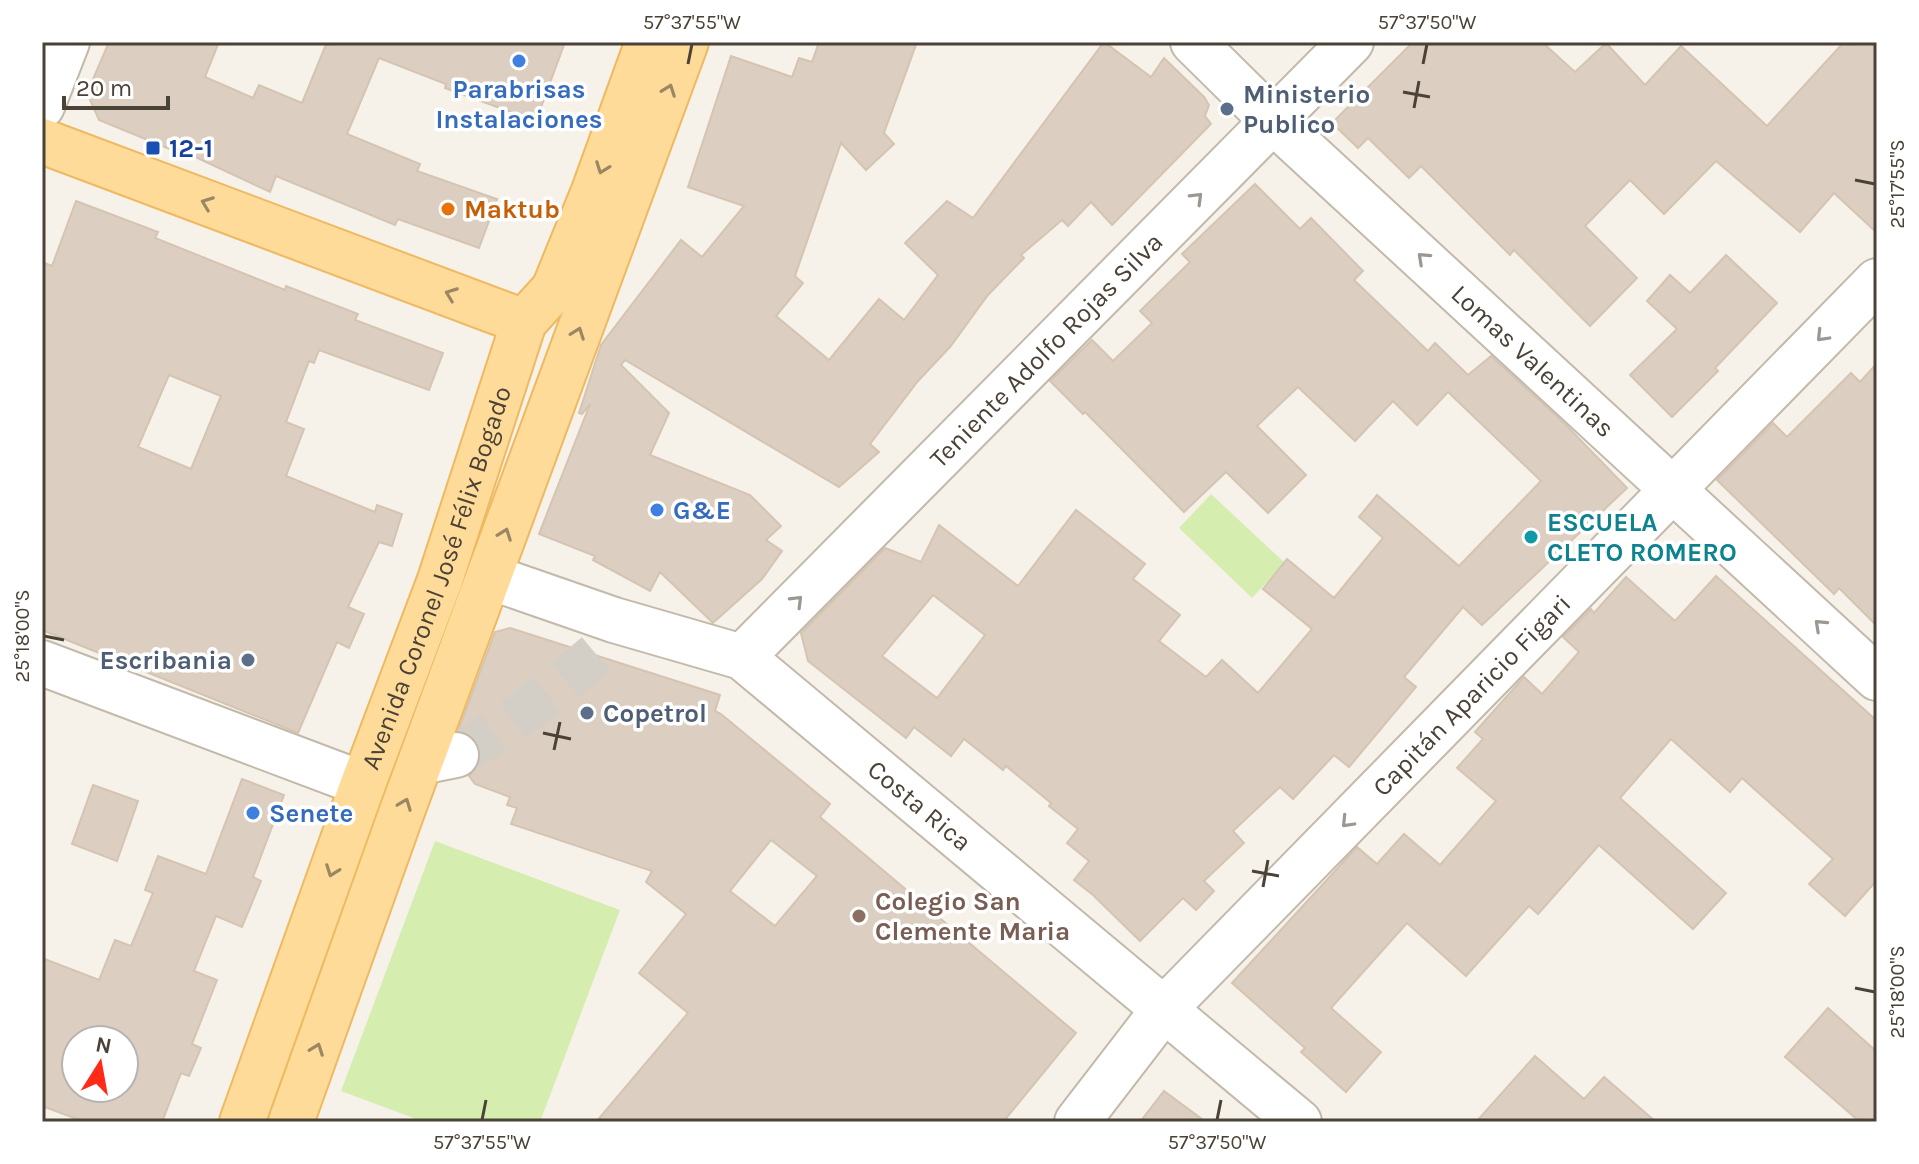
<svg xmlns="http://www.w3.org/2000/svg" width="1919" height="1164" font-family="Karla,sans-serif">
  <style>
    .green { fill: #d6edb0 }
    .building { fill: #dccfc1; stroke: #d4c4b1; stroke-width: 2; fill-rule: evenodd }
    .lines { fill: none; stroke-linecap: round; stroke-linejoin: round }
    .minor-tunnel { stroke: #d4cfc6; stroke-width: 44; stroke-dasharray: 44 22; stroke-linecap: butt }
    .minor-casing { stroke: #c3b9ab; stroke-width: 48 }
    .major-casing { stroke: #eeb960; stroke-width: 48 }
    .minor { stroke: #fff; stroke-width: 44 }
    .major { stroke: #ffdb9a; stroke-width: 44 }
    .oneway { stroke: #9c8764 }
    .oneway2 { stroke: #9c9791 }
    .ticks { fill: none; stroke: #4b4237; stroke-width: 3 }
    .shop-dot { fill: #3f7fe0; stroke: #fff; stroke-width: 3 }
    .service-dot { fill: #5c6f8a; stroke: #fff; stroke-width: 3 }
    .transit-dot { fill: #1a4fb4; stroke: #fff; stroke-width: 3 }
    .food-dot { fill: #e8710a; stroke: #fff; stroke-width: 3 }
    .culture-dot { fill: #0f9aa8; stroke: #fff; stroke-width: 3 }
    .education-dot { fill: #8d6e63; stroke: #fff; stroke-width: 3 }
    .labels { text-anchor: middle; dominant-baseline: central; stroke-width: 7; stroke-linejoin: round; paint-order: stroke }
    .shop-label { font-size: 26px; font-weight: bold; fill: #366cbe; stroke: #fff; text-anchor: start }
    .service-label { font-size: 26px; font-weight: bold; fill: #4e5e75; stroke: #fff; text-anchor: start }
    .transit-label { font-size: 26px; font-weight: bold; fill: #164399; stroke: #fff; text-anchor: start }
    .food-label { font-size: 26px; font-weight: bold; fill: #c56008; stroke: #fff; text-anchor: start }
    .street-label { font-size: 26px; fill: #4b4237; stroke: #fff }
    .culture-label { font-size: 26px; font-weight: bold; fill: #0d838f; stroke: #fff; text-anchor: start }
    .education-label { font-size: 26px; font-weight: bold; fill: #785e54; stroke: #fff; text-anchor: start }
    .neatline { fill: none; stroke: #4b4237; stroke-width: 3 }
    .ticks-label { font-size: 20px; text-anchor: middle; fill: #4b4237 }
  </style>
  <rect width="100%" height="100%" fill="#f6f2ea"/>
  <!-- green -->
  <g class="green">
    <path d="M1211,494L1285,563L1252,598L1179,528Z"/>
    <path d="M435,841L620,910L540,1122H424L341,1091Z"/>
  </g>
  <!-- building -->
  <g class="building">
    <path d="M109,42H219L205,77L253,98L259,85L302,103L327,42H565L536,121L445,88L446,84L379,58L347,134L420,164L417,171L497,199L479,248L398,219L395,225L276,176L270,192L174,147L172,150L99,120L87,93Z"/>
    <path d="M819,42H917L884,133L894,144L866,170L841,143L795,276L803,283L776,316L829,360L879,299L904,320L938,275L905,243L947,201L973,218L1104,42L1151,77L1164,58L1204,97L1209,105L1205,116L1211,124L1112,225L1091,202L1068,226L1062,220L1021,255L1024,258L988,295L950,347L918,381L870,444L879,452L839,487L625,360L621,365L669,413L650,455L750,495L781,526L766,540L782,551L762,579L713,623L660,572L650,591L593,560L595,556L539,534L590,404L582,414L579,413L601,345L681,240L702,257L744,206L688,187L731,56L792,77L799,58L812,62Z"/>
    <path d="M1413,42H1542L1575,72L1606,43L1645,85L1681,46L1767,126L1844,42H1877V233L1834,193L1800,232L1716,161L1664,214L1630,180L1585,226L1637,278L1590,326L1514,250L1510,255L1421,166L1409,178L1368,138L1358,148L1332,123Z"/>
    <path d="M1255,184L1300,229L1311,218L1363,271L1354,280L1428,351L1435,343L1468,375L1491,356L1562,421L1627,488L1482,625L1463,607L1404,677L1416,687L1349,767L1334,755L1293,799L1280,787L1233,831L1244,843L1204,881L1214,891L1196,910L1183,898L1140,941L1093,895L1074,880L1089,861L1067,843L1078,829L1049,806L1051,803L1006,766L1003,770L964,739L951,756L914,727L906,738L808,661L801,633L885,548L921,562L939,525L1018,586L1076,510L1145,564L1133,579L1180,615L1159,641L1206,677L1222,660L1258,693L1312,629L1263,589L1287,559L1334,598L1383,538L1359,517L1377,495L1459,566L1541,481L1448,392L1417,425L1393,401L1355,441L1298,387L1257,426L1306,475L1268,513L1226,472L1184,512L1085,412L1083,414L1050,381L1092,340L1113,361L1152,323L1140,311L1190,262L1182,254ZM933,595L985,635L937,698L882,656Z"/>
    <path d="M76,201L158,232L155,238L285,290L286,286L358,314L355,320L443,353L429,390L319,350L314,363L309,361L286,422L304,429L286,476L375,512L377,505L402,514L392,546L379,542L348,607L364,614L349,648L337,642L298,733L42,630V262L52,266ZM169,375L221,396L191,469L138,447Z"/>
    <path d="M1726,255L1777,303L1715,368L1718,371L1672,417L1630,375L1677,329L1647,301L1670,275L1690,293Z"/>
    <path d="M1877,363V626L1839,588L1834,594L1717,480L1773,423L1787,437L1851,373L1860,382Z"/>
    <path d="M1716,576L1877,721V880L1845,916L1809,884L1833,859L1742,778L1730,792L1671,739L1620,798L1726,893L1693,929L1599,845L1538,914L1529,906L1466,976L1407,923L1331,1008L1381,1052L1346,1092L1301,1052L1305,1048L1232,983L1357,847L1377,864L1404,834L1440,865L1496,801L1457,768L1483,739L1475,732L1524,677L1542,694L1579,652L1563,637L1591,609L1594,613L1626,577L1675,621Z"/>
    <path d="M510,628L720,695L715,711L721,714L830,804L820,817L1076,1033L1003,1122H596L688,1013L639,973L686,914L646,882L652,871L511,824L517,808L507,805L510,797L475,784L469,776L479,764L480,749L474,738L458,731L495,632ZM771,840L817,876L775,926L730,891Z"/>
    <path d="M242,779L284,795L253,877L261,881L242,927L216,916L194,971L217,980L192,1044L201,1048L189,1076L181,1073L162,1122H85L42,1106V958L99,980L115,940L131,946L153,893L145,890L158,856L206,874ZM76,1040H124V1088H76Z"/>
    <path d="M93,785L138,801L117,861L72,844Z"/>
    <path d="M1828,1008L1877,1052V1122H1860L1785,1057Z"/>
    <path d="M1535,1056L1584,1099L1604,1077L1656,1122H1476Z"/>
    <path d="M1164,1091L1206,1122H1140Z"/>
  </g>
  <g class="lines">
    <!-- minor-tunnel -->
    <path class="minor-tunnel" d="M456,755C507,729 552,691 596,654"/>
    <!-- minor casing -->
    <g class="minor-casing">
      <g id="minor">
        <path id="s1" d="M1193,42L1273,121L1877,678"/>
        <path d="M42,106L67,42"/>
        <path id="s2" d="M490,577L614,620L742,657L1299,1122"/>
        <path id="s3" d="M742,657L1351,42"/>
        <path d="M42,663L363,784"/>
        <path d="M421,762L456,755"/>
        <path id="s4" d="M1077,1122L1164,1009L1877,281"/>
      </g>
    </g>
    <!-- major casing -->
    <g class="major-casing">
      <g id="major">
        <path d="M42,141L524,322"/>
        <path id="s5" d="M242,1122L363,784L440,580L524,322L554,289L594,191L648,42"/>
        <path d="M291,1122L401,814L686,42"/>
      </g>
    </g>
    <!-- minor -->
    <use href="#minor" class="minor"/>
    <!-- major -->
    <use href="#major" class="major"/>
  </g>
  <!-- one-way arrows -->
  <defs><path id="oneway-chevron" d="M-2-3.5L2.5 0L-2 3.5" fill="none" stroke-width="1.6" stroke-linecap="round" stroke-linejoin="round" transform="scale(2)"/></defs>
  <g class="oneway">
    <use href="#oneway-chevron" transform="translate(669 90) rotate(-70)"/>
    <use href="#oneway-chevron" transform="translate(602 168) rotate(110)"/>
    <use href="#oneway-chevron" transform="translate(207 203) rotate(-159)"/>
    <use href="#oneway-chevron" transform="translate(451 294) rotate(-159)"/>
    <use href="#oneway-chevron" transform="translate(578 333) rotate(-70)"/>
    <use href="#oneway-chevron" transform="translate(505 534) rotate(-70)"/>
    <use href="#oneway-chevron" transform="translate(405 804) rotate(-69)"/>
    <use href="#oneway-chevron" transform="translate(332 871) rotate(110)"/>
    <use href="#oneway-chevron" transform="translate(317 1049) rotate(-70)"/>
  </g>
  <g class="oneway2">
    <use href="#oneway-chevron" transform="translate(1197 198) rotate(-45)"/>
    <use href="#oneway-chevron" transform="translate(1423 258) rotate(-137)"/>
    <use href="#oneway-chevron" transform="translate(1822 336) rotate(134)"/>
    <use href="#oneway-chevron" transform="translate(797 601) rotate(-45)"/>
    <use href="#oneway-chevron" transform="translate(1820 625) rotate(-137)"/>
    <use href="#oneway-chevron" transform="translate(1347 822) rotate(134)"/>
  </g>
  <!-- ticks -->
  <path class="ticks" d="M688,64L692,44M1423,64L1427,44M1403,92L1430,97M1414,108L1419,81M1855,180L1875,184M44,636L64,640M543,733L571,739M554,750L560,722M1252,871L1279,876M1263,887L1268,860M1855,988L1875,992M482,1120L486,1100M1217,1120L1221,1100"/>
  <!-- markers -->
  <g class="shop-dot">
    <circle cx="519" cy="61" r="8"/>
    <circle cx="657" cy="510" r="8"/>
    <circle cx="253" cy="813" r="8"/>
  </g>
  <g class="service-dot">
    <circle cx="1227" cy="109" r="8"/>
    <circle cx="248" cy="660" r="8"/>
    <circle cx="587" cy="713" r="8"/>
  </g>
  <rect class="transit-dot" x="145" y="140" width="16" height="16" rx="4"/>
  <circle class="food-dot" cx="448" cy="209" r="8"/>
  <circle class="culture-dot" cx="1531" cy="537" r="8"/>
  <circle class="education-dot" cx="859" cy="916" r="8"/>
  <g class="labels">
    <!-- shop labels -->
    <g class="shop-label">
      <text x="519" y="89" text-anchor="middle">Parabrisas<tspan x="519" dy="30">Instalaciones</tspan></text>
      <text x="673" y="510">G&amp;E</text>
      <text x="269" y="813">Senete</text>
    </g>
    <!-- service labels -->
    <g class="service-label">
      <text x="1243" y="94">Ministerio<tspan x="1243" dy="30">Publico</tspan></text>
      <text x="232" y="660" text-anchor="end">Escribania</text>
      <text x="603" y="713">Copetrol</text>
    </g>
    <!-- transit labels -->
    <g class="transit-label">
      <text x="169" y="148">12-1</text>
    </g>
    <!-- food labels -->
    <g class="food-label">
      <text x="464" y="209">Maktub</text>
    </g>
    <!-- street labels -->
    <g class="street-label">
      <text stroke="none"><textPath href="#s3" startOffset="432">Teniente Adolfo Rojas Silva</textPath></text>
      <text stroke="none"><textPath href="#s1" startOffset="466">Lomas Valentinas</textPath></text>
      <text stroke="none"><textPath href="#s5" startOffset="578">Avenida Coronel José Félix Bogado</textPath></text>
      <text stroke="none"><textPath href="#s4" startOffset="582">Capitán Aparicio Figari</textPath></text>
      <text stroke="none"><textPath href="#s2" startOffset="496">Costa Rica</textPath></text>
    </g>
    <!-- culture labels -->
    <g class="culture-label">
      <text x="1547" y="522">ESCUELA<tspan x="1547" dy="30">CLETO ROMERO</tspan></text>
    </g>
    <!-- education labels -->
    <g class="education-label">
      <text x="875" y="901">Colegio San<tspan x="875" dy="30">Clemente Maria</tspan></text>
    </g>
  </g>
  <!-- border -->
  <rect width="1919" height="1164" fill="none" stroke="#ffffff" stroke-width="88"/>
  <!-- north arrow -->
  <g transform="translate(100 1064) rotate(11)"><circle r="38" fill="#ffffff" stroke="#b7b3af" stroke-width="2"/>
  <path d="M0-6L14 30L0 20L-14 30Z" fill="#ff2a18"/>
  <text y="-12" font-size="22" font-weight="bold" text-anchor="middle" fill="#4b4237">N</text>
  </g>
  <!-- scale -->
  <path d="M64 96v12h104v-12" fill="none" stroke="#4b4237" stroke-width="4"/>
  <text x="76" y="96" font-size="24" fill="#4b4237" stroke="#ffffff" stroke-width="6" paint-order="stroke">20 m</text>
  <rect x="44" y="44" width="1831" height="1076" class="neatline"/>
  <g class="ticks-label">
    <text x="692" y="29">57°37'55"W</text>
    <text x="1427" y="29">57°37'50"W</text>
    <text transform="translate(1897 184) rotate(-90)" y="7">25°17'55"S</text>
    <text transform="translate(22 636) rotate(-90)" y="7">25°18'00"S</text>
    <text transform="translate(1897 992) rotate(-90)" y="7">25°18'00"S</text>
    <text x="482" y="1149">57°37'55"W</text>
    <text x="1217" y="1149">57°37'50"W</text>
  </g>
</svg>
